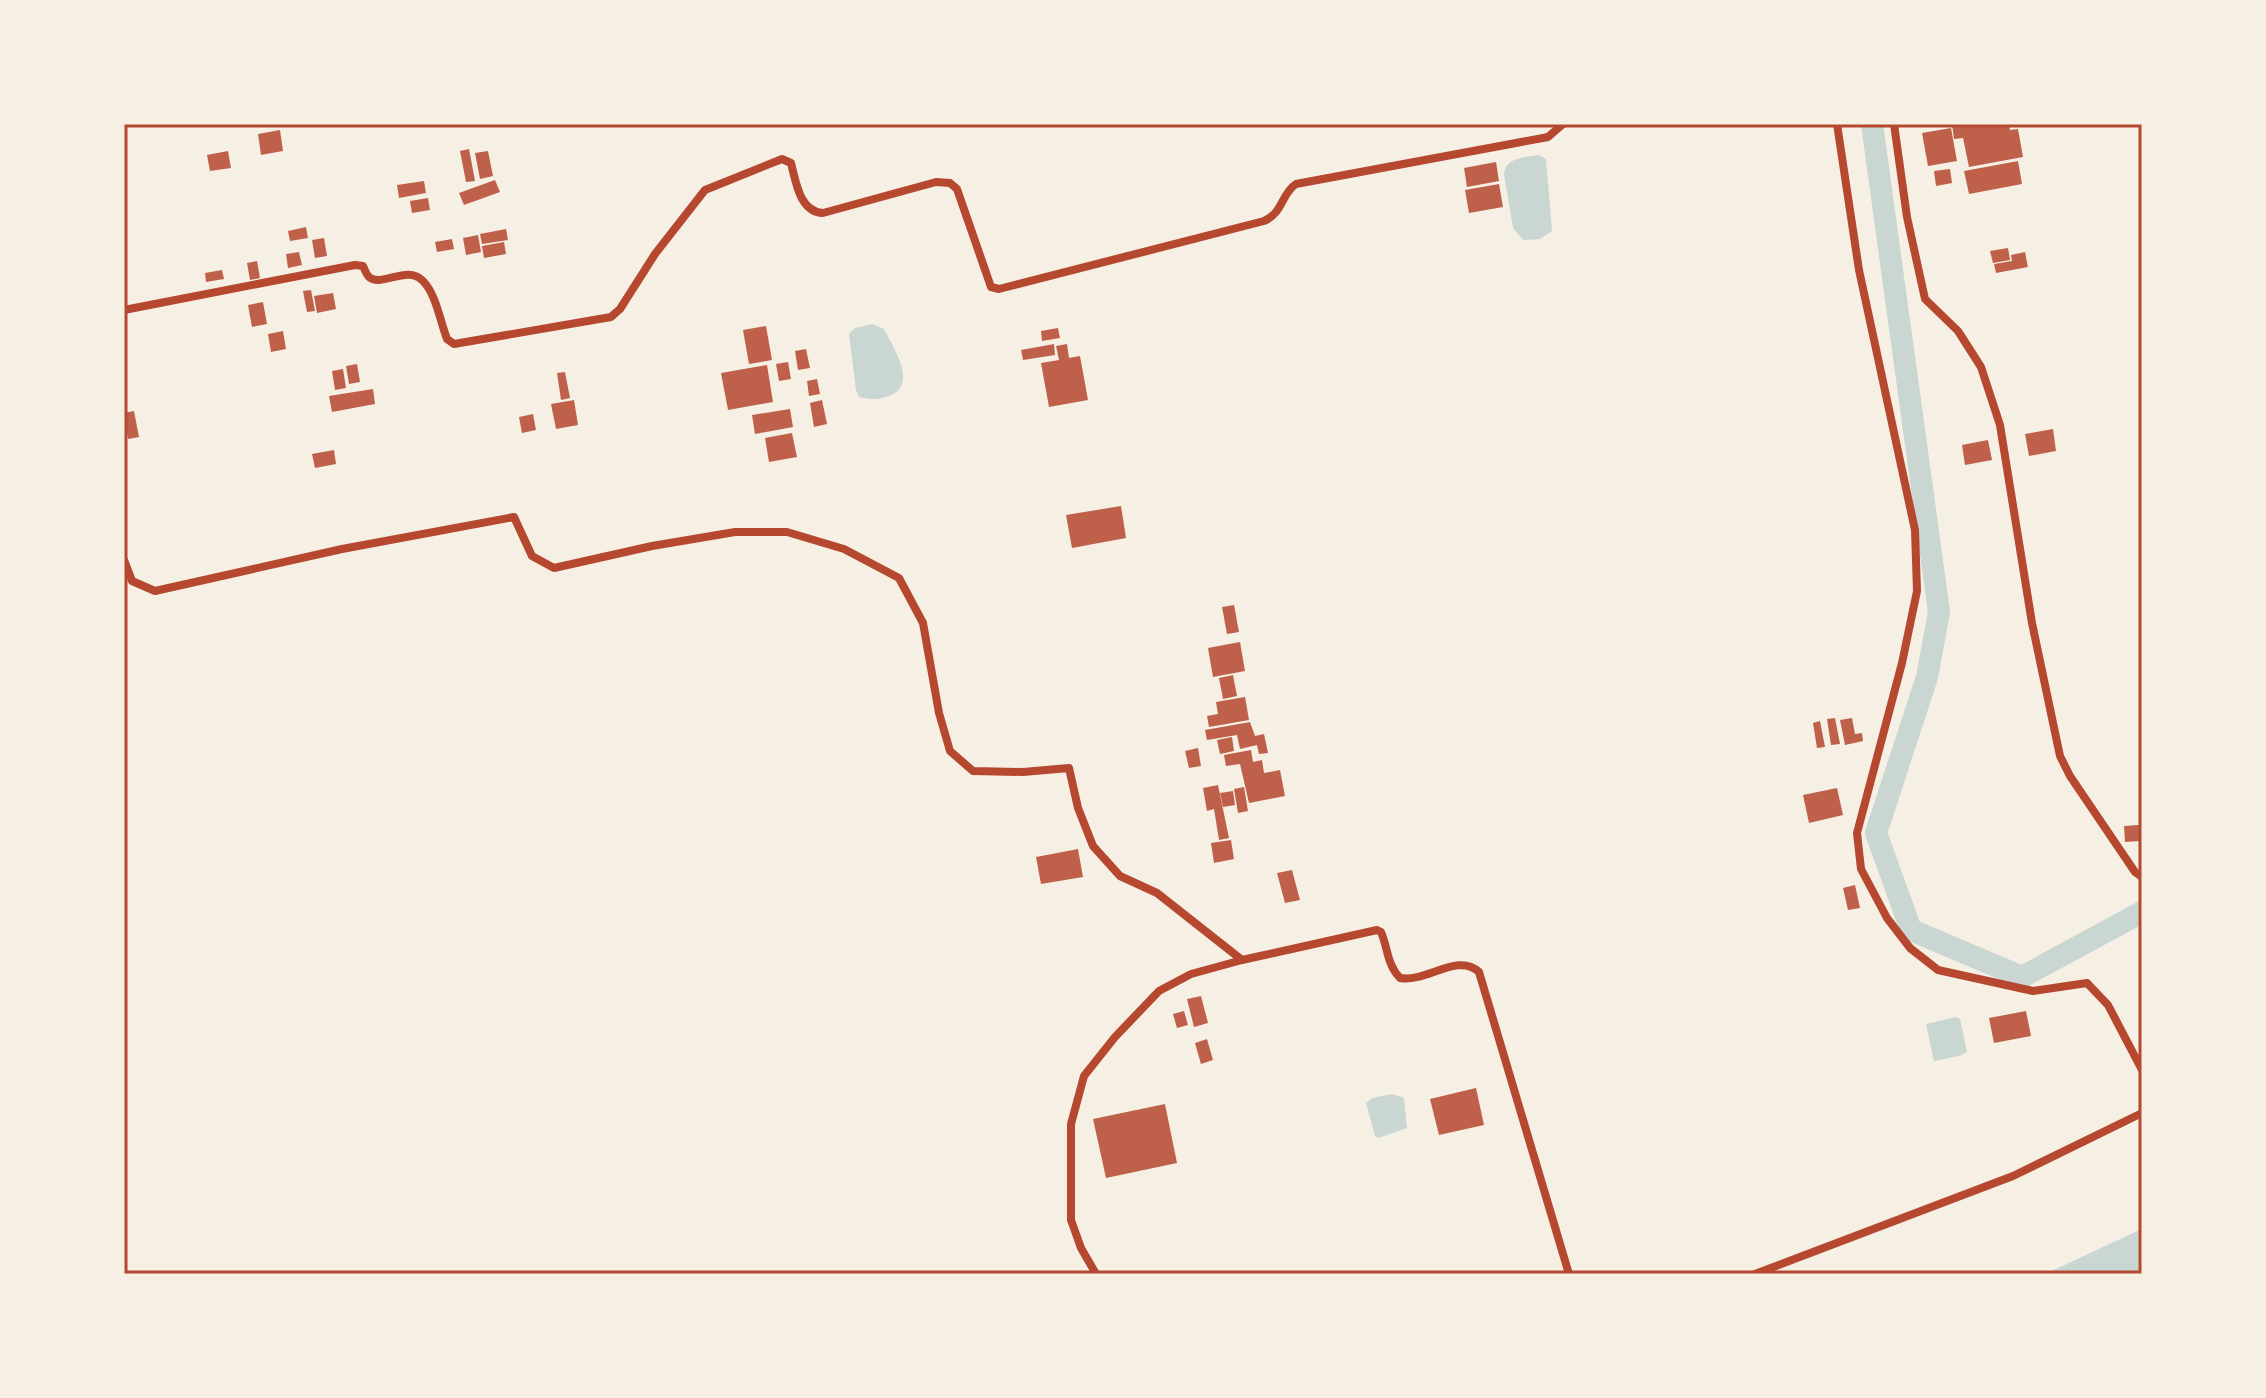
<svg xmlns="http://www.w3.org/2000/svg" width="2266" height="1398" font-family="Inter,sans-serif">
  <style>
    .water { fill: #c9d6d2 }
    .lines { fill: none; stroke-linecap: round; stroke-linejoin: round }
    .canal { stroke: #c9d6d2; stroke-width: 22 }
    .building { fill: #bf614a }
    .minor { stroke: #b5482f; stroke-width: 8 }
    .neatline { fill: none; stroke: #b5482f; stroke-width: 3 }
  </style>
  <rect width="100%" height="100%" fill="#f6efe4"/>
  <!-- water -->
  <g class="water">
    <path d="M1538,155L1546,159L1552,231L1540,239L1523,240L1513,228L1504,174C1506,157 1524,158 1538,155Z"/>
    <path d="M872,324L884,329C893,347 918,384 891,395C880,400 871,400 859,397L856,390L849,334L855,328Z"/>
    <path d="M1956,1017L1960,1019L1967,1052L1959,1056L1934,1061L1926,1024Z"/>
    <path d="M1392,1094L1404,1098L1407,1128L1378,1138L1375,1136L1366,1103L1372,1098Z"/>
    <path d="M2142,1229V1274H2045Z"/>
  </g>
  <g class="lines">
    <!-- canal -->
    <path class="canal" d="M1872,124L1939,612L1927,677L1876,833L1911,930L2022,977L2142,912"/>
  </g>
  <!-- building -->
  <g class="building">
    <path d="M1952,124H2009L2010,130L2018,129L2023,157L1969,167L1963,138L1954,139Z"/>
    <path d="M1951,128L1957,161L1928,166L1922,133Z"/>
    <path d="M280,130L283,151L261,155L258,134Z"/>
    <path d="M469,149L475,181L466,182L460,151Z"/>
    <path d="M228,151L231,168L210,171L207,155Z"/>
    <path d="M488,151L493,176L480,179L475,153Z"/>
    <path d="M2018,161L2022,184L1969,194L1964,171Z"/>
    <path d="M1496,162L1499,181L1467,187L1464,168Z"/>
    <path d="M1950,169L1952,183L1936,186L1934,171Z"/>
    <path d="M495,180L500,192L464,205L459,193Z"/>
    <path d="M424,181L426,193L399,198L397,185Z"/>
    <path d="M1499,184L1503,207L1469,213L1465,190Z"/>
    <path d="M428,198L430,210L412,213L410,201Z"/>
    <path d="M306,227L308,238L290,241L288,231Z"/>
    <path d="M506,229L508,240L482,244L480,234Z"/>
    <path d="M478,235L481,252L466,255L463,238Z"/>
    <path d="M324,238L327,256L315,258L312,240Z"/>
    <path d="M452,239L454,249L437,252L435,242Z"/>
    <path d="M504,242L506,254L484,258L482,246Z"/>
    <path d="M2008,248L2010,260L1993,263L1990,251Z"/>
    <path d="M299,252L302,265L288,268L286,254Z"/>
    <path d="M2025,252L2028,267L1996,273L1994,264L2012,261L2011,255Z"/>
    <path d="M257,261L260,278L250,280L247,263Z"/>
    <path d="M222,270L224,279L206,282L205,273Z"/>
    <path d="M311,290L315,311L307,312L303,291Z"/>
    <path d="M333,293L336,309L317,313L314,296Z"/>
    <path d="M263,302L267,324L252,327L248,305Z"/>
    <path d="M766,326L772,360L749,364L743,330Z"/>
    <path d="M1058,328L1060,338L1042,341L1041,331Z"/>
    <path d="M283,331L286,349L271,352L268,334Z"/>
    <path d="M1054,344L1055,355L1023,360L1021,350Z"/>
    <path d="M1067,344L1069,358L1080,356L1088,400L1049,407L1041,363L1059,360L1056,346Z"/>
    <path d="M806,349L810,368L798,370L795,351Z"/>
    <path d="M788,362L791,379L779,381L776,364Z"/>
    <path d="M357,364L360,382L349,384L346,366Z"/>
    <path d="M767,365L773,402L728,410L721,373Z"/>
    <path d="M343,369L346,388L335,390L332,371Z"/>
    <path d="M565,372L570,398L561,400L557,373Z"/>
    <path d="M817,379L820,394L809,396L807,381Z"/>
    <path d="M373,389L375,404L332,412L329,396Z"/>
    <path d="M574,400L578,425L556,429L551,404Z"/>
    <path d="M822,400L827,424L814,427L810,403Z"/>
    <path d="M790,409L793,427L755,434L752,415Z"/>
    <path d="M134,411L139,437L128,439L124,413Z"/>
    <path d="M533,414L536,430L522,433L519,417Z"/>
    <path d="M2053,429L2056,451L2029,456L2025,434Z"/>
    <path d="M792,433L797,457L769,462L765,438Z"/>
    <path d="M1988,440L1992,460L1965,465L1962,445Z"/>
    <path d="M334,450L336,464L315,468L312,454Z"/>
    <path d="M1121,506L1126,538L1072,548L1066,515Z"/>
    <path d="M1234,605L1239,632L1227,634L1222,607Z"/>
    <path d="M1240,642L1245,671L1213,677L1208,648Z"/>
    <path d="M1233,675L1237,696L1223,699L1219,678Z"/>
    <path d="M1245,697L1249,720L1209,727L1207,716L1218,714L1216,702Z"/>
    <path d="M1835,718L1840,744L1831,745L1827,719Z"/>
    <path d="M1852,718L1855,734L1862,733L1863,741L1845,745L1840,720Z"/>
    <path d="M1820,721L1825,747L1817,748L1813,723Z"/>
    <path d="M1250,722L1255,736L1264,734L1268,753L1259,754L1257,745L1240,749L1237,735L1207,740L1205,730Z"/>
    <path d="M1232,737L1234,751L1220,754L1217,740Z"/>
    <path d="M1198,748L1201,766L1189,768L1185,751Z"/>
    <path d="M1251,750L1253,762L1262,760L1264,773L1280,770L1285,796L1249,803L1240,764L1226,766L1224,755Z"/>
    <path d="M1218,785L1229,838L1219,840L1214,809L1207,811L1203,788Z"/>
    <path d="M1244,787L1248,811L1238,813L1234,789Z"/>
    <path d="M1837,788L1843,815L1809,823L1803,795Z"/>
    <path d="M1233,791L1235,805L1223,807L1220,793Z"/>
    <path d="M2139,825L2141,841L2125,842L2124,826Z"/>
    <path d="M1231,840L1234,859L1214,863L1211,843Z"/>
    <path d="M1078,849L1083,877L1041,884L1036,857Z"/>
    <path d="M1292,870L1300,900L1285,903L1277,873Z"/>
    <path d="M1855,885L1860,908L1848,910L1843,888Z"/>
    <path d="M1201,996L1208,1023L1194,1027L1187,999Z"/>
    <path d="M1184,1011L1188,1025L1177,1028L1173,1014Z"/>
    <path d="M2026,1011L2031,1036L1994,1043L1989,1018Z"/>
    <path d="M1207,1039L1213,1060L1201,1064L1195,1043Z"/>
    <path d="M1476,1088L1484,1125L1439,1135L1430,1099Z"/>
    <path d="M1165,1104L1177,1163L1106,1178L1093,1119Z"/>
  </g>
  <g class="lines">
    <!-- minor -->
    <g class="minor">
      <path d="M1837,124L1859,270L1915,530L1917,591L1902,663L1857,833L1861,869L1887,918L1910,948L1938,970L2033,991L2087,983L2108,1005L2142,1070"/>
      <path d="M1894,124L1907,217L1925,299L1958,331L1981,367L2000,425L2032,623L2060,756L2070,776L2135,872L2142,877"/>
      <path d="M124,310L355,265L363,266C365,270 366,274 369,277C382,288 407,264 423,281C436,294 440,321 447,339L454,344L611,317L620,309L655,254L705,190L782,159L791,163C796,183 800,212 823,213L936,182L950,183L957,189L991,287L999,289L1264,221C1283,213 1281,194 1296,184L1548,137L1563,124"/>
      <path d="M124,560L132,581L155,591L342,549L514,517L532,556L554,568L652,546L735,532H787L844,549L899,578L923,623L939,713L950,751L973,771L1023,772L1069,768L1078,808L1093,846L1120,876L1157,893L1242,960L1191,974L1159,991L1115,1037L1084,1076L1071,1124V1220L1081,1248L1096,1274"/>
      <path d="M1242,960L1377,930L1381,932C1388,948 1387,965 1400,978C1426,983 1458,952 1479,972L1569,1274"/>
      <path d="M1755,1274L2013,1176L2142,1113"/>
    </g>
  </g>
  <!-- border -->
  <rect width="2266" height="1398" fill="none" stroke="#f6efe4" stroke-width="252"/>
  <rect x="126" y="126" width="2014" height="1146" class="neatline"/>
</svg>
